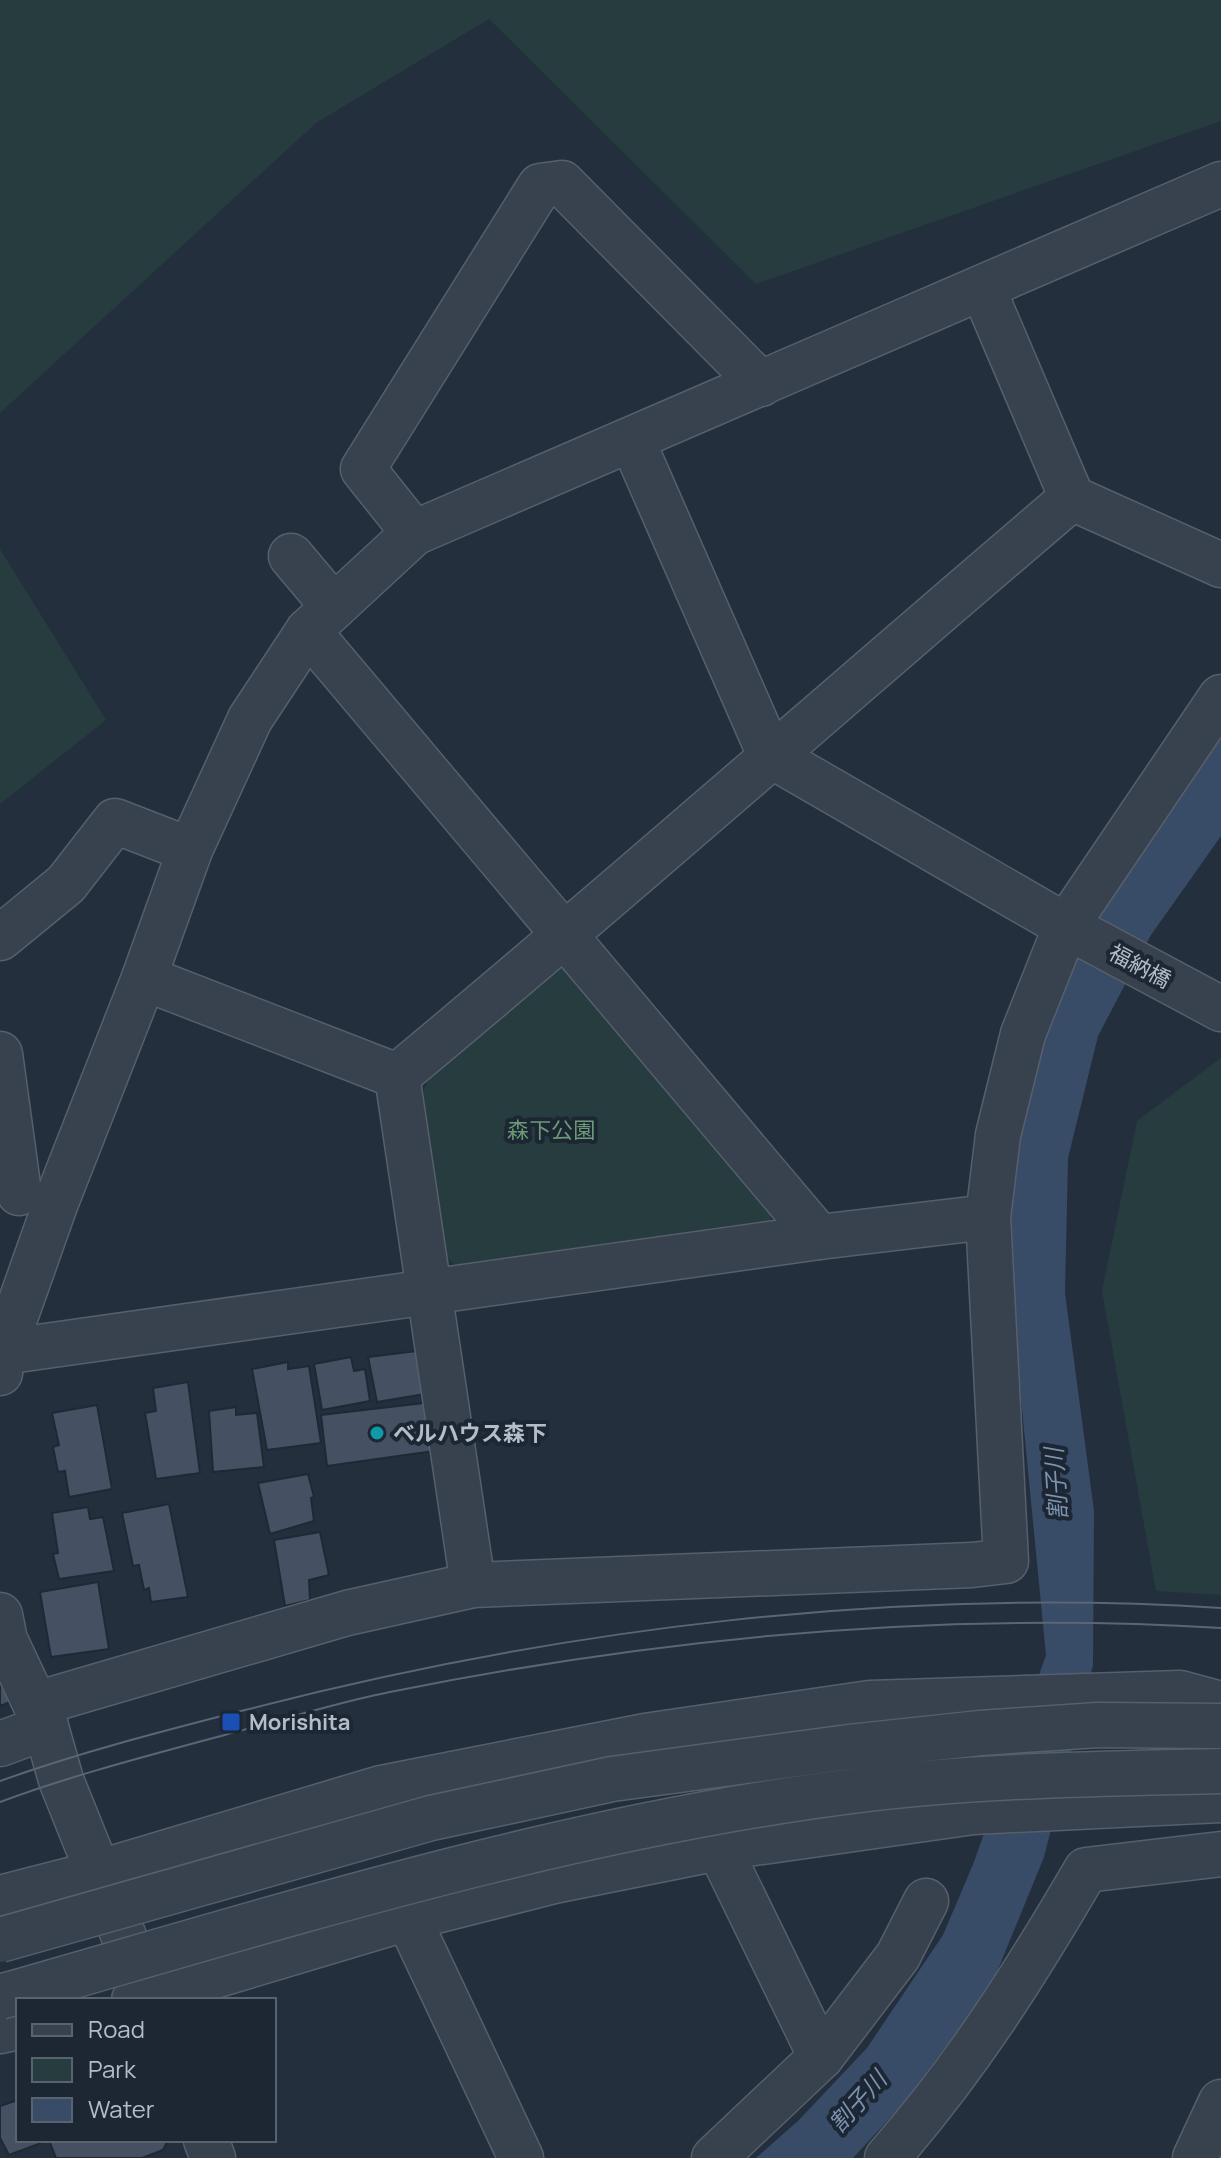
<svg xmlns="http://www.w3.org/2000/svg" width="1221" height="2158" font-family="Manrope,'Noto Sans JP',sans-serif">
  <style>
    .green { fill: #263c3f }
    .water { fill: #394c67 }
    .building { fill: #455162; stroke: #1f2835; stroke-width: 2 }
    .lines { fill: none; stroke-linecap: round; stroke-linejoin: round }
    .minor-casing { stroke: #565f6c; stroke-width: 47 }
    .minor { stroke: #38414e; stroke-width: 44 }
    .tram { stroke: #5a6575; stroke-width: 2 }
    .minor-bridge-casing { stroke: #565f6c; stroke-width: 47; stroke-linecap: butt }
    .minor-bridge { stroke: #38414e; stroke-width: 44 }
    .culture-dot { fill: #0f9aa8; stroke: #1d2633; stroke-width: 3 }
    .transit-dot { fill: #1a4fb4; stroke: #1d2633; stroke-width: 3 }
    .labels { text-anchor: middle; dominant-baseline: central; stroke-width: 8; stroke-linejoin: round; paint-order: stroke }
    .street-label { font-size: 22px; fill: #b4bcc9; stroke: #1d2633 }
    .park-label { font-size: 22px; fill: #6b9a76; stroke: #1d2633 }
    .poi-label { font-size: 22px; font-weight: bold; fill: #b4bcc9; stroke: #1d2633; text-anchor: start }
    .water-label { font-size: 24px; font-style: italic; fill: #7c92b1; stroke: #1d2633 }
  </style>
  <rect width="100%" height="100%" fill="#242f3e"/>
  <!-- green -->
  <g class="green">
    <path d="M0,0H1221V121L756,284L489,19L316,123L0,413Z"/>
    <path d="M0,549L106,720L0,804Z"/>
    <path d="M554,966L573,971L777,1205L770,1220L456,1265L443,1255L420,1099L429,1079Z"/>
    <path d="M1221,1058V1595L1156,1591L1102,1291L1137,1121Z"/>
  </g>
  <!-- water -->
  <path class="water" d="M1221,726V836L1151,935L1098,1036L1068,1158L1065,1293L1094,1511L1093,1665L1044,1857L992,1984L902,2105L853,2158H756L799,2120L867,2048L943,1935L974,1862L1046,1655L1010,1286L1009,1213L1018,1125L1066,975L1097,915Z"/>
  <!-- building -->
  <g class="building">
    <path d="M417,1351L425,1394L377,1402L368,1357Z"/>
    <path d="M351,1357L354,1371L365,1369L370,1401L322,1410L314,1364Z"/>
    <path d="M288,1362V1369L309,1366L321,1443L267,1450L252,1369Z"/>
    <path d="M188,1382L200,1473L156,1479L145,1413L156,1411L153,1388Z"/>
    <path d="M424,1403L434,1451L327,1466L321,1415Z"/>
    <path d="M97,1405L112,1489L69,1497L65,1471L58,1472L53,1447L59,1445L52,1413Z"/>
    <path d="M236,1407V1415L257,1413L264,1467L213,1472L209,1411Z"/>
    <path d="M308,1474L314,1497L311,1498L314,1521L270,1534L258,1483Z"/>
    <path d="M169,1504L188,1597L151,1602L149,1588L144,1590L139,1565L133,1566L122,1513Z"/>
    <path d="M88,1507L90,1519L103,1517L114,1571L59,1579L53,1554L58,1553L52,1513Z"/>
    <path d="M320,1532L329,1575L309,1580L310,1600L285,1606L274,1540Z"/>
    <path d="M98,1582L109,1649L51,1657L40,1592Z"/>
    <path d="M0,1682L10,1702L0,1706Z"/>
    <path d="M18,2100V2140L44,2142L9,2155L0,2138V2106Z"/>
    <path d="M49,2140H168L163,2150L142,2158H56Z"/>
  </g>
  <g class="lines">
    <!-- minor casing -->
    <g class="minor-casing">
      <g id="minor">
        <path d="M983,289L1072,498L1221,565"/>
        <path d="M632,440L770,755L1066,926L1221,1009"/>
        <path d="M414,533L363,469L540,186L562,183L761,384"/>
        <path d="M291,556L334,607"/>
        <path d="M308,631L819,1237"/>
        <path d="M0,938L66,884L115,821L190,850"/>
        <path d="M144,978L397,1076L473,1585"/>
        <path d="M0,1054L19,1193"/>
        <path d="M397,1076C625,887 846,690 1072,498"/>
        <path d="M0,1355L3,1352L819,1237L988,1217"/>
        <path d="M0,1373L3,1352L55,1205L144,978L190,850L250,719L308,631L414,533L1221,184"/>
        <path d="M0,1615L5,1640L46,1727L61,1780L147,1994"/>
        <path d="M36,1704L347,1613L473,1585L972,1565L1006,1561L988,1217L998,1135L1023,1034L1066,926L1221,697"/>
        <path d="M0,1744L46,1727"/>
        <path d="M719,1848L821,2057"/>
        <path d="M0,1898L97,1873L381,1788L645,1736L870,1703L1180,1693L1221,1704"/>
        <path d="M408,1918L521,2158"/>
        <path d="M134,2000L408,1918L554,1881L719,1848L973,1812L1221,1800"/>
        <path d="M0,2031L18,2027"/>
        <path d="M206,2140L213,2158"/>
        <path d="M714,2158L821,2057L898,1956L926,1901"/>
        <path d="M887,2158C966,2068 1026,1973 1086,1870L1221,1854"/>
        <path d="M1195,2158L1221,2102"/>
      </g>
    </g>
    <!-- minor -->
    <use href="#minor" class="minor"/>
    <!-- tram -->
    <g class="tram">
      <path d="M0,1781C81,1752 163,1731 245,1710C562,1628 894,1587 1221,1608"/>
      <path d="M0,1802C78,1773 159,1753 239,1731C289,1718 339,1702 390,1692C663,1637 943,1611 1221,1628"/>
    </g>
    <!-- minor-bridge casing -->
    <g class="minor-bridge-casing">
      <g id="minor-bridge">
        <path d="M0,1940L431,1818L612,1779L849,1747L980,1733L1098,1725L1221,1726"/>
        <path d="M0,1997C281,1917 561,1828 852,1791C974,1775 1098,1774 1221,1771"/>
      </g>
    </g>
    <!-- minor-bridge -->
    <use href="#minor-bridge" class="minor-bridge"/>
  </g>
  <!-- markers -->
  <circle class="culture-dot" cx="377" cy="1433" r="8"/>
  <rect class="transit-dot" x="221" y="1712" width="20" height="20" rx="4"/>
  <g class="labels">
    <!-- street labels -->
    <g class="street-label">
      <text transform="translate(1140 966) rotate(28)">福納橋</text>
    </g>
    <!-- park labels -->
    <g class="park-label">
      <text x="551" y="1130">森下公園</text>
    </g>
    <!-- poi labels -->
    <g class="poi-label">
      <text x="393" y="1433">ベルハウス森下</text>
      <text x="249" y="1722">Morishita</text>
    </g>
    <!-- water labels -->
    <g class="water-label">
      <text transform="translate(1055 1484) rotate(-94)">割子川</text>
      <text transform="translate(857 2101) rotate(-48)">割子川</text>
    </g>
  </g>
  <!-- legend -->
  <rect x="16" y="1998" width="260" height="144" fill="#1d2633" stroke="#59626f" stroke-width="2"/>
  <rect x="32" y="2024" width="40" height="12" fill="#38414e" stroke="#59626f" stroke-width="2"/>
  <text x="88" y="2038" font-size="24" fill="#b4bcc9">Road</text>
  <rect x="32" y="2058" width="40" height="24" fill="#263c3f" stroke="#59626f" stroke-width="2"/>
  <text x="88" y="2078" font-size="24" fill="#b4bcc9">Park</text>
  <rect x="32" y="2098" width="40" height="24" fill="#394c67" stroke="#59626f" stroke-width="2"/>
  <text x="88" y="2118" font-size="24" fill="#b4bcc9">Water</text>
</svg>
